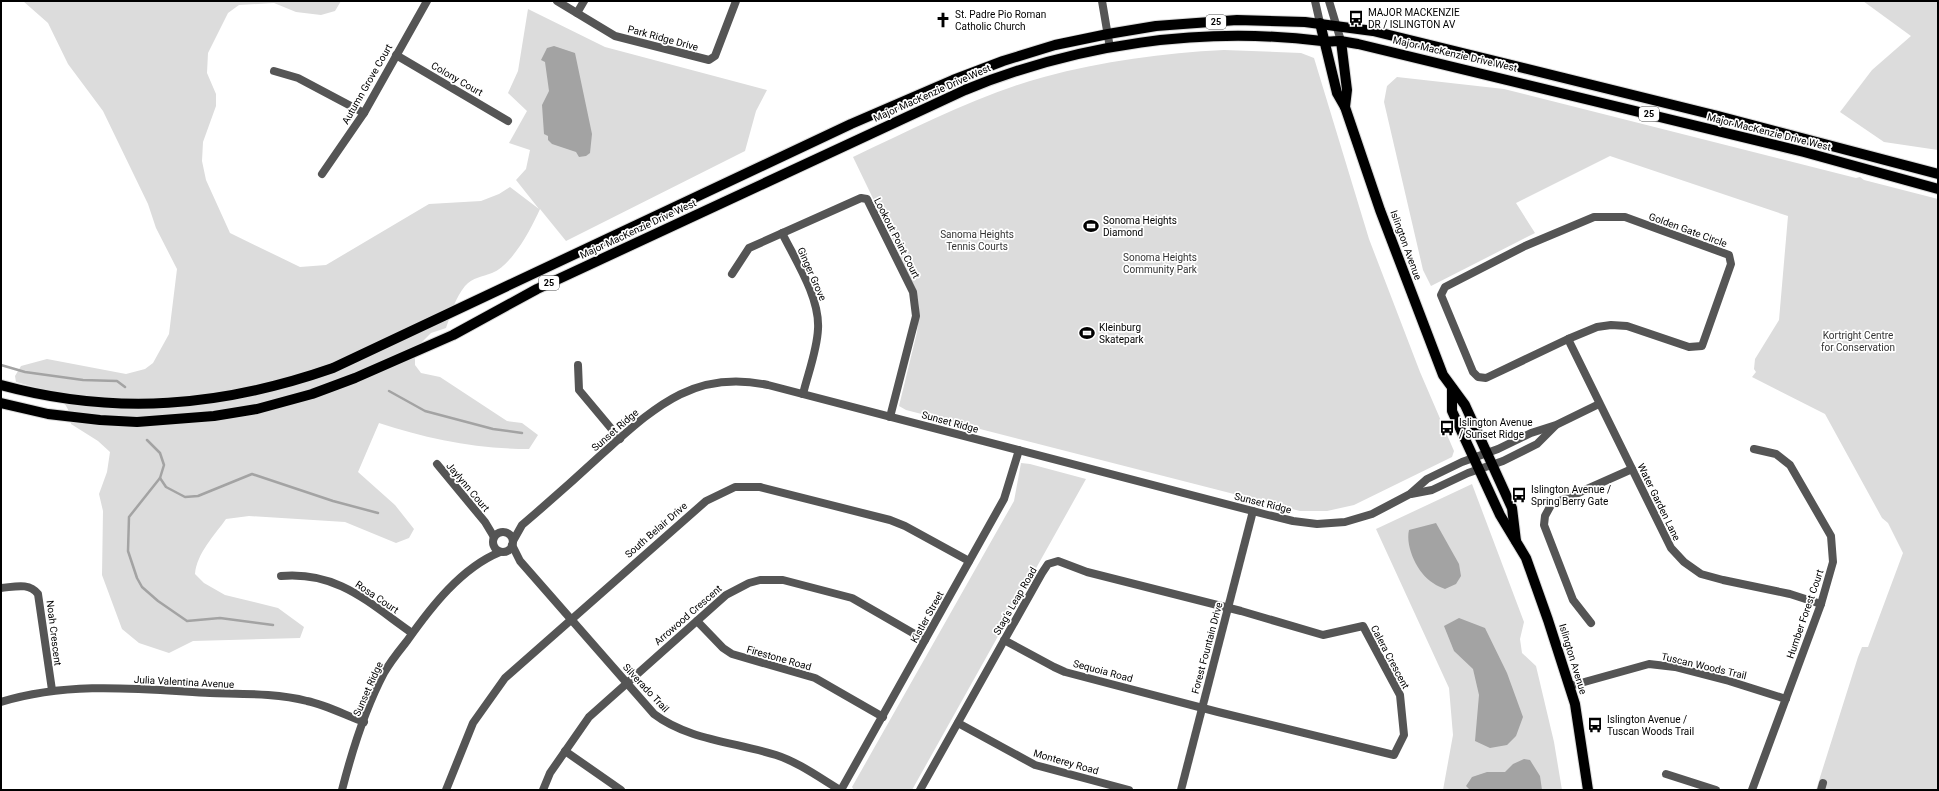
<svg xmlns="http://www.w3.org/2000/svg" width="1939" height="791" font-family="Roboto,sans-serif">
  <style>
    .green { fill: #dcdcdc }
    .water { fill: #a3a3a3 }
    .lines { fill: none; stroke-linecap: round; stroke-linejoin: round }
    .stream { stroke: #a3a3a3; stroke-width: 2.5 }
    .major-casing { stroke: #dbdbdb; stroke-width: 12 }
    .minor { stroke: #555; stroke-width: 8 }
    .major { stroke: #000; stroke-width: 10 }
    .labels { text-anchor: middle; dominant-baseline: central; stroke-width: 3.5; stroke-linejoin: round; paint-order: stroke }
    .shield { fill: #fff; stroke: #4c4c4c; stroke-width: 1 }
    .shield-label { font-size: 9px; font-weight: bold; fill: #000 }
    .poi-label { font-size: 10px; fill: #000; stroke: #fff; text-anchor: start }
    .street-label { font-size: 10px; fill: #000; stroke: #fff }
    .park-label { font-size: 10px; fill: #333; stroke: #fff }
  </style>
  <rect width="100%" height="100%" fill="#fff"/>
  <!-- green -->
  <g class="green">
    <path d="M23,1H341L335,11L321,15L296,12L274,3L239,5L228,13L208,53L207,73L216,94V106L203,142L202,161L206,180L230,233L300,267L326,265L429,204L481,201L499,194L510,187L539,209L516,180L526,169L530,150L509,143L527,111L508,93L518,71L528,9L605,47L767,90L756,111L745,151L566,241L540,209C531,229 513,264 492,273C482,277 473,277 465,286C455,298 451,314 446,328L431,333L417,347L415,353V365L421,373L440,377L507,421L522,423L538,435L529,449C478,449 427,439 379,423L358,472L395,505L414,529L409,538L396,543L345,522L249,516L226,519C214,536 197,553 195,574L204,583L225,595L278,608L304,627L300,638L193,641L169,653L139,643L122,629L102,575L103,511L99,494L107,472L110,452L98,441L71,424C71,393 40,389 16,382L15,376L21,366L47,359L126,374L145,369L153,363L169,334L177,269L156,228L148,204L103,111L68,64L48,23Z"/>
    <path d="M1863,1H1938V150L1884,142L1840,112L1872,70L1911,36Z"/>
    <path d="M1224,50L1301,53L1314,58L1369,239L1420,372L1454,451L1452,457L1354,505L1327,511H1300L906,410L899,406L917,332L919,312L918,299L893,240L853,157C915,128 978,95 1044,77C1103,61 1163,53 1224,50Z"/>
    <path d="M1397,77L1504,89L1856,178L1860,177L1864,180L1938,199V790H1816L1858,657L1862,647H1868L1903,553L1888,523L1882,518L1825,414L1752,377L1756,372L1754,369L1755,359L1779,320L1788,216L1610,156L1516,203L1535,233L1431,286L1423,270L1384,102L1387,86Z"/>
    <path d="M1021,463L1030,464L1086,479L912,790H854L852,787L1014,501Z"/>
    <path d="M1472,484L1524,622L1520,639L1522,653L1536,666L1554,742L1562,790H1443L1453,735L1449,688L1376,529Z"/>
  </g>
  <!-- water -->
  <g class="water">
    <path d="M554,46L575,53L592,134L590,153L586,156L579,157L576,152L552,144L548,140V136L544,134L542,105L549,91L545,62L541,60L547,48Z"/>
    <path d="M1436,523L1459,564L1461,576L1456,584L1445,589C1441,587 1437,586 1433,583C1418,574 1405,547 1409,530Z"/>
    <path d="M1459,618L1485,628L1507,673L1523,717L1516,736L1507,745L1490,748L1475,741L1479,695L1473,669L1454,651L1444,626Z"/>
    <path d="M1524,759L1530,760L1540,776L1542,790H1470L1466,786L1472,777L1487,772H1505L1513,764Z"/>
  </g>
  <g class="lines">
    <!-- stream -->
    <g class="stream">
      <path d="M1,365L25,372L83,380L117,381L125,387"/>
      <path d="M389,391L425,411L493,429L522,433"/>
      <path d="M147,440L160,453L164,465L160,478L129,517L128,551L137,578L142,587L158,601L187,621L220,618L273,625"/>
      <path d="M160,478L166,487L185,497L198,496L252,474L333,501L378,513"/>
    </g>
    <!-- major casing -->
    <g class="major-casing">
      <g id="major">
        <path d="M1320,23L1337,93L1345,107L1380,210L1443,375L1465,405L1512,508L1516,541"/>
        <path d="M1341,41L1347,90L1345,107"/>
        <path d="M1,385C116,416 221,407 333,368L851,124L953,80L1003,61L1055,45L1108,34L1156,26L1237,20L1305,22L1373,31L1718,116L1938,174"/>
        <path d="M1452,388V411L1500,515L1526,558L1548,620L1575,704L1588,790"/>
        <path d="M1,403L48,414L100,420L137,422L214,416L257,409L312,394L355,378L453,335L537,289L965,90C1077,44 1202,26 1322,41C1328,42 1334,41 1340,41C1346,42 1352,43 1358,44L1804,152L1938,189"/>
      </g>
    </g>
    <!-- minor -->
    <g class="minor">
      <path d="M557,1L615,36L709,60L715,56L736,1"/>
      <path d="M1102,1L1110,48"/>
      <path d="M1315,1L1320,23"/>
      <path d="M1329,1L1341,41"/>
      <path d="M577,13L584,1"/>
      <path d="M396,55L508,121"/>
      <path d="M274,71L298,78L364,113"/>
      <path d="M322,174L364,113L427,1"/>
      <path d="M1594,217H1625L1729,255L1731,264L1702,346L1689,347L1627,326L1611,325L1597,327L1568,339L1486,378L1478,377L1473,372L1441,295L1445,287L1525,246Z"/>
      <path d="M782,233C796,261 820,298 818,329C817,351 808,373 803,394"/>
      <path d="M732,274L749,248L861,198L867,199L913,292L916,316L890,417"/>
      <path d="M1568,339L1671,548L1684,562L1701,574L1723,580L1790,594L1821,604"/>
      <path d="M578,365L579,390L620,439"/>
      <path d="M437,464L485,522L494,537"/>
      <path d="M1411,494L1432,490L1468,473L1503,461L1537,444L1555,426"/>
      <circle cx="503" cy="542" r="10"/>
      <path d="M513,541L522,525C549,502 576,478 602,454C654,408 693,369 768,385L1268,515L1293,521L1317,524L1345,522L1372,514L1410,494L1427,479L1462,462L1498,449L1531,433L1556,425L1599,404"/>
      <path d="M512,545L520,561L654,714C688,740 735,742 776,755C798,762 820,778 840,790"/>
      <path d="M281,576C338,571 369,603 412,633"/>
      <path d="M1,588C14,587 29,582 38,594L52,690"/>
      <path d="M697,621L723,648L732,654L815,678L883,717"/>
      <path d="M1591,623L1573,600L1544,525L1545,516L1551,505L1632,469"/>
      <path d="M1570,686L1649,664L1675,667L1729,681L1786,699"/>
      <path d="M1,702C69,681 140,689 210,693C240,694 277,693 307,701C326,705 345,715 364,722"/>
      <path d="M958,723L1035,765L1129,790"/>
      <path d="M565,751L621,790"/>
      <path d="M1666,774L1716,790"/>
      <path d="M342,790C352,751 365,709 384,673C390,662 399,651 407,641C431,607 461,568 500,552"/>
      <path d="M446,790L473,723L505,678L706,501L735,487H760L890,520L905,526L969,561"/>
      <path d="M543,790L550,773L589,717L726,595L749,583L760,580H783L852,598L925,640"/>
      <path d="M841,790L1004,499L1019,450"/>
      <path d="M920,790L1042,573L1048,564L1058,561L1087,572L1241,611L1323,635L1363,626L1400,695L1404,735L1394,755L1218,712L1065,672L1054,667L1004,640"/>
      <path d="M1181,790L1253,511"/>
      <path d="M1752,790L1821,604L1833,562L1831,536L1790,465L1776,454L1754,449"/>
      <path d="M1821,790L1823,783"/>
    </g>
    <!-- major -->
    <use href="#major" class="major"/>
  </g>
  <!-- icons -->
  <defs>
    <g id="bus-bare" transform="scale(1.2)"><path d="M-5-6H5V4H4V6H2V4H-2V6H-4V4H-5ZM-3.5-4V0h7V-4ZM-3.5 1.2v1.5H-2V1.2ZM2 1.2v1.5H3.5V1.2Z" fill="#000" stroke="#fff" stroke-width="2.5" paint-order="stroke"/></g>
    <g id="church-bare" transform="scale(1.2)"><path d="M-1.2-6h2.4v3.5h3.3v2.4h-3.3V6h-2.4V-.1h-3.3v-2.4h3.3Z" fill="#000" stroke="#fff" stroke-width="2.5" paint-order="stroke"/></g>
    <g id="stadium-bare" transform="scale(1.2)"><path d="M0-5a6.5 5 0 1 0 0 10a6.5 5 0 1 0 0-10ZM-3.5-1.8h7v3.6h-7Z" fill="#000" stroke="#fff" stroke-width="2.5" paint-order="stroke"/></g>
  </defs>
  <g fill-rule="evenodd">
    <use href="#bus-bare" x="1356" y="18"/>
    <use href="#church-bare" x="943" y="20"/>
    <use href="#stadium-bare" x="1091" y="226"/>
    <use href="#stadium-bare" x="1087" y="333"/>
    <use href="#bus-bare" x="1447" y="428"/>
    <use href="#bus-bare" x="1519" y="495"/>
    <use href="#bus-bare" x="1595" y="725"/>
  </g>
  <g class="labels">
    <!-- shield labels -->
    <g class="shield">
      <rect x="1206" y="15" width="20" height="14" rx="3"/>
      <rect x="1639" y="107" width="20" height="14" rx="3"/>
      <rect x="539" y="276" width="20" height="14" rx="3"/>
    </g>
    <g class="shield-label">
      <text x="1216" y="22">25</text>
      <text x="1649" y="114">25</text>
      <text x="549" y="283">25</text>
    </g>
    <!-- poi labels -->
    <g class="poi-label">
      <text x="1368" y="12">MAJOR MACKENZIE<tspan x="1368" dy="12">DR / ISLINGTON AV</tspan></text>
      <text x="955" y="14">St. Padre Pio Roman<tspan x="955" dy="12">Catholic Church</tspan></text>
      <text x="1103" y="220">Sonoma Heights<tspan x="1103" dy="12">Diamond</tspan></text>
      <text x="1099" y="327">Kleinburg<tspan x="1099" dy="12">Skatepark</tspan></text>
      <text x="1459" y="422">Islington Avenue<tspan x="1459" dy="12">/ Sunset Ridge</tspan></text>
      <text x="1531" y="489">Islington Avenue /<tspan x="1531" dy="12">Spring Berry Gate</tspan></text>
      <text x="1607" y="719">Islington Avenue /<tspan x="1607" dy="12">Tuscan Woods Trail</tspan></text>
    </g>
    <!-- street labels -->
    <g class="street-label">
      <text transform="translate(663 38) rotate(15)">Park Ridge Drive</text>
      <text transform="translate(1455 54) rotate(13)">Major MacKenzie Drive West</text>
      <text transform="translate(457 79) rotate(30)">Colony Court</text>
      <text transform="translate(367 84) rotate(-60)">Autumn Grove Court</text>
      <text transform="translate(932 93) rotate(-24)">Major MacKenzie Drive West</text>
      <text transform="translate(1769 132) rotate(14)">Major MacKenzie Drive West</text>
      <text transform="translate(638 229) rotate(-25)">Major MacKenzie Drive West</text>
      <text transform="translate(1688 230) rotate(20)">Golden Gate Circle</text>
      <text transform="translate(897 238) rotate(63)">Lookout Point Court</text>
      <text transform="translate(1406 245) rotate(70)">Islington Avenue</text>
      <text transform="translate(812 274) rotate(66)">Ginger Grove</text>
      <text transform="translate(950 422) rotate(15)">Sunset Ridge</text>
      <text transform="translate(615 430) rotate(-41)">Sunset Ridge</text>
      <text transform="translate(468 487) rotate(50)">Jaylynn Court</text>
      <text transform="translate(1659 502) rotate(64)">Water Garden Lane</text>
      <text transform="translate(1263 503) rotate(14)">Sunset Ridge</text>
      <text transform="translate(656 530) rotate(-41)">South Belair Drive</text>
      <text transform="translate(377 597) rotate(34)">Rosa Court</text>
      <text transform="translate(1015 601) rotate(-60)">Stag's Leap Road</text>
      <text transform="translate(1805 614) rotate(-71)">Humber Forest Court</text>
      <text transform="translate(688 615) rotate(-41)">Arrowood Crescent</text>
      <text transform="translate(927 617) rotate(-61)">Kistler Street</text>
      <text transform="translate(54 633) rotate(83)">Noah Crescent</text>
      <text transform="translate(1207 648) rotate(-75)">Forest Fountain Drive</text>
      <text transform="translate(1390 657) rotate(62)">Calera Crescent</text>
      <text transform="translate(779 658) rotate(16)">Firestone Road</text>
      <text transform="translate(1573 659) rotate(73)">Islington Avenue</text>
      <text transform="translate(1704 666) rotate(13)">Tuscan Woods Trail</text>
      <text transform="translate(1103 671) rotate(15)">Sequoia Road</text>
      <text transform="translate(184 682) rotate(3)">Julia Valentina Avenue</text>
      <text transform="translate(646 688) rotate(47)">Silverado Trail</text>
      <text transform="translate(368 689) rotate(-66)">Sunset Ridge</text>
      <text transform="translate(1066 762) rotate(16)">Monterey Road</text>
    </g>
    <!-- park labels -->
    <g class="park-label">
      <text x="977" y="234">Sanoma Heights<tspan x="977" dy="12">Tennis Courts</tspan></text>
      <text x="1160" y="257">Sonoma Heights<tspan x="1160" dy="12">Community Park</tspan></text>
      <text x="1858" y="335">Kortright Centre<tspan x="1858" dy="12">for Conservation</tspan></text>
    </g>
  </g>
  <!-- border -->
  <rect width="1939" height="791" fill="none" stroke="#000000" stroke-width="4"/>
</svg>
